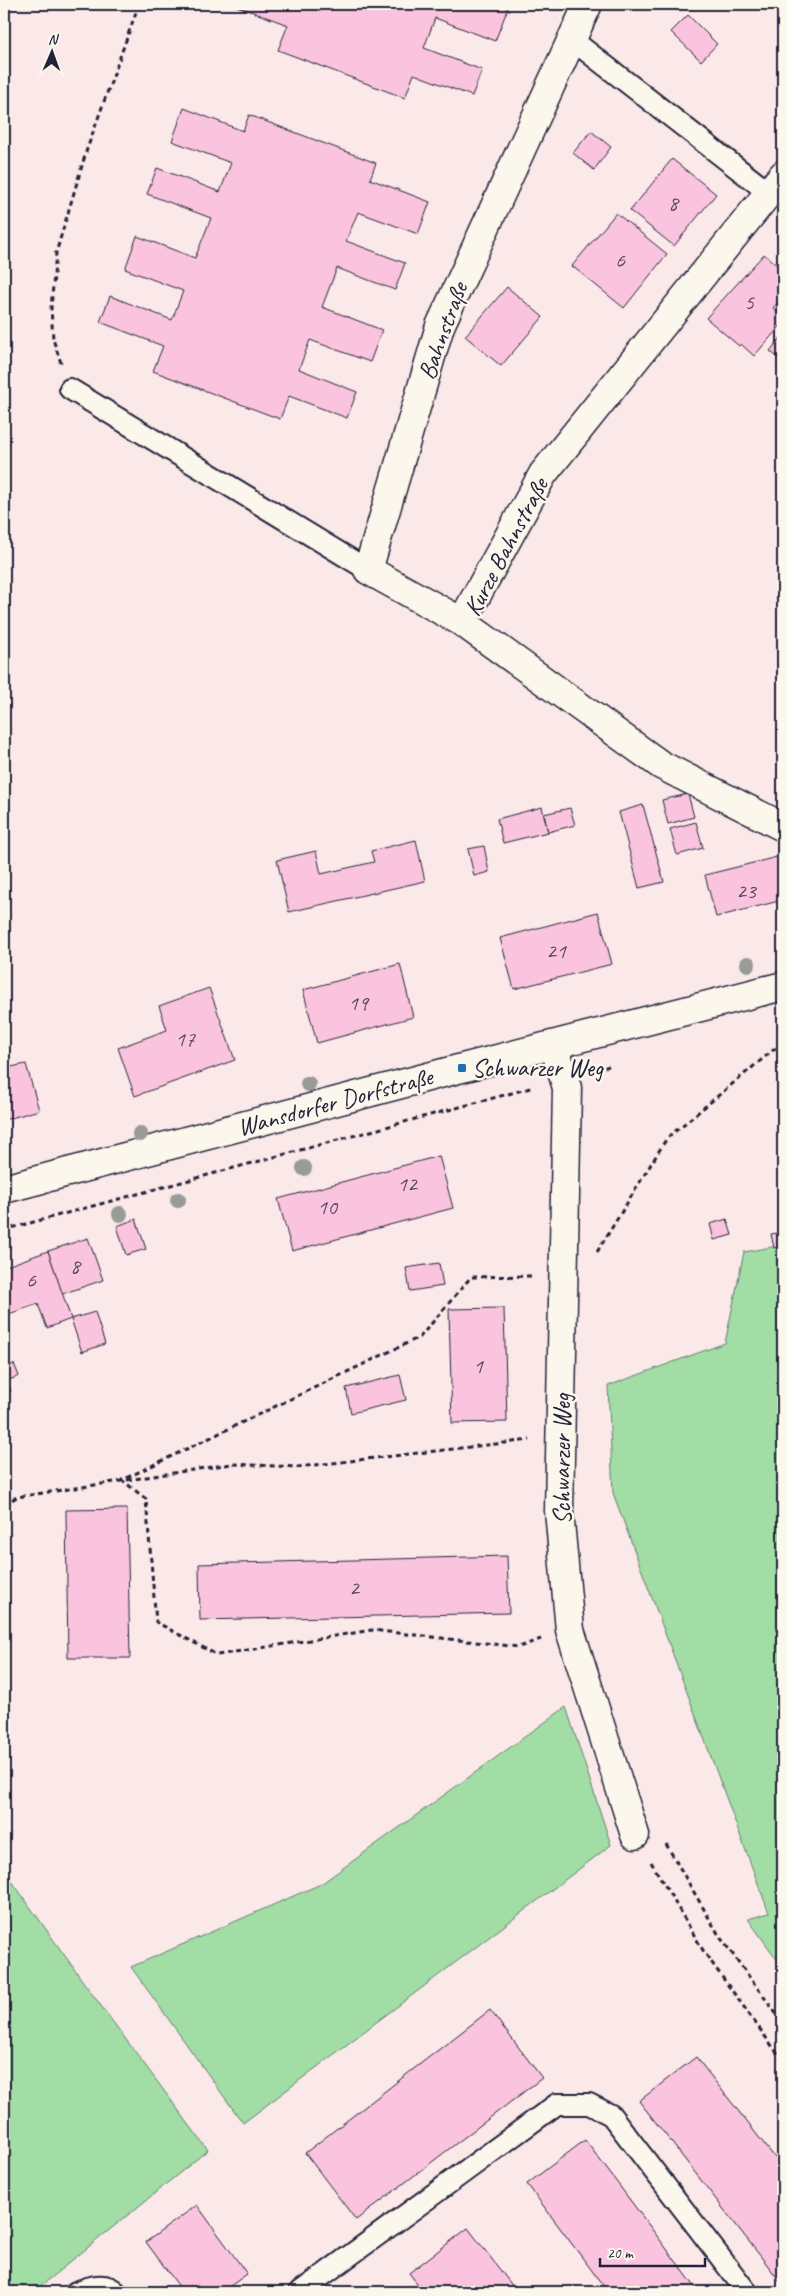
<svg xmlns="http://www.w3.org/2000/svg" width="787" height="2296" font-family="Caveat,sans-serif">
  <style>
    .green { fill: #a1dda4; stroke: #628070 }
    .building { fill: #fbc4de; stroke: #22223b }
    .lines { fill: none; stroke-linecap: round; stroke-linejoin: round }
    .lane-casing { stroke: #22223b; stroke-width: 24 }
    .street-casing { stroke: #22223b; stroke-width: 31 }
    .secondary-casing { stroke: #22223b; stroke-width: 31 }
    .path { stroke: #22223b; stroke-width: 3; stroke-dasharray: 5 4; stroke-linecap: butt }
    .lane { stroke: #fbf7ec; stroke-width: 20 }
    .street { stroke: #fbf7ec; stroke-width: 28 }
    .secondary { stroke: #fbf7ec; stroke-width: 28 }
    .tree { fill: #999a9a }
    .poi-dot { fill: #1f6fb2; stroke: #fbf7ec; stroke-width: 2 }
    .labels { text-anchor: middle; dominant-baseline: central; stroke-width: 5; stroke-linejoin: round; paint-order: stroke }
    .number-label { font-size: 22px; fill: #584a64 }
    .street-label { font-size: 25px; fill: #22223b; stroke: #fbf7ec }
    .poi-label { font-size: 25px; fill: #22223b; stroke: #fbf7ec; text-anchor: start }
  </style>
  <rect width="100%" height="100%" fill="#fbe8e8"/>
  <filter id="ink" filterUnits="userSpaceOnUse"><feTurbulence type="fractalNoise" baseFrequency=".02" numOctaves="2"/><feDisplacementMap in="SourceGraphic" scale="10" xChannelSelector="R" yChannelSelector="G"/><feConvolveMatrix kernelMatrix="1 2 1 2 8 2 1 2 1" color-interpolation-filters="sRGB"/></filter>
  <g filter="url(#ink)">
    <!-- green -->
    <g class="green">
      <path d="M783,1245V1968L748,1919L769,1913L613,1493L608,1386L725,1343L744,1252Z"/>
      <path d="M566,1707L611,1845L243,2123L131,1967L321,1884Z"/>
      <path d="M4,1870L87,1987L208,2150L33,2292H4Z"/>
    </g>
    <!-- building -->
    <g class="building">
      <path d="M231,4H495L508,8L495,41L435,18L424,48L482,70L472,96L414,74L405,98L278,50L288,25Z"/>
      <path d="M688,15L717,44L701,61L671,32Z"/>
      <path d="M184,108L243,131L249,115L376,163L370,179L430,202L418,234L358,212L346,241L405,263L395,290L337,268L322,307L382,330L370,362L310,340L299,369L357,392L347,418L289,396L280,419L153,371L163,346L100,322L110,296L172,320L183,291L125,269L137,236L195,258L211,218L147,194L157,168L220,192L231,163L172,141Z"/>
      <path d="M591,131L611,147L594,170L573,153Z"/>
      <path d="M672,159L716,194L674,246L630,211Z"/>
      <path d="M616,213L667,254L624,308L572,266Z"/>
      <path d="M764,254L783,271V296L773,308L783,317V323L754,356L741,344L739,346L706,318Z"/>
      <path d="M507,287L543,317L501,366L465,336Z"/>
      <path d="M783,335V362L770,351Z"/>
      <path d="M688,794L694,817L668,824L662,800Z"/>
      <path d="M643,805L664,882L639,888L619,812Z"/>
      <path d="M542,807L548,832L503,843L497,819Z"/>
      <path d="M570,808L575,825L548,832L544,814Z"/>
      <path d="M696,822L703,848L677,855L670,829Z"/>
      <path d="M416,840L425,881L289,912L277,860L316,851L321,874L374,862L371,851Z"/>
      <path d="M484,846L489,872L474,876L468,849Z"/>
      <path d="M777,857L783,882V900L716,917L705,875Z"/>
      <path d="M598,912L612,964L514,989L500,938Z"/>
      <path d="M400,964L413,1017L317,1043L303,990Z"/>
      <path d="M209,988L235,1060L135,1096L118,1048L167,1030L159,1006Z"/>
      <path d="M4,1041L11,1067L26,1064L39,1110L4,1120Z"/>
      <path d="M439,1156L453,1208L292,1251L278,1199Z"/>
      <path d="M136,1219L146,1249L126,1255L117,1226Z"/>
      <path d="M727,1219L732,1235L714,1240L710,1224Z"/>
      <path d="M783,1232V1246L774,1248L771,1234Z"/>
      <path d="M88,1238L103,1280L62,1294L48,1251Z"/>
      <path d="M48,1251L71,1319L47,1328L38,1304L9,1314L4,1298V1267Z"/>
      <path d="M439,1263L443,1286L410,1291L406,1268Z"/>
      <path d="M504,1308L507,1422L452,1423L449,1309Z"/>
      <path d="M95,1312L105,1344L82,1352L71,1319Z"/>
      <path d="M14,1364L19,1376L4,1382V1368Z"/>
      <path d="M400,1375L406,1400L351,1413L346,1388Z"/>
      <path d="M6,1381L11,1391L4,1394V1382Z"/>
      <path d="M127,1509L130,1658H68L66,1510Z"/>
      <path d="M507,1556L509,1613L200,1620L199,1564Z"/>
      <path d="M490,2010L542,2078L356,2220L305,2153Z"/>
      <path d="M696,2057L783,2168V2285L639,2101Z"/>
      <path d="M585,2140L699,2292H608L527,2184Z"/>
      <path d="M197,2205L247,2274L222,2292H183L146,2242Z"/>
      <path d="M468,2228L517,2292H424L409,2273Z"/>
    </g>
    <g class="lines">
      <!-- lane casing -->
      <g class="lane-casing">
        <g id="lane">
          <path d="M571,39L768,192"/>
          <path d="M70,389L368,570"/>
          <path d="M76,2292C89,2287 105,2281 116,2292"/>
          <path d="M300,2292L557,2104H589L611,2115L747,2292"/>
        </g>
      </g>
      <!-- street casing -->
      <g class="street-casing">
        <g id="street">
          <path d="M588,4L440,326L368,570L462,622L661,765L783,827"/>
          <path d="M462,622L543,474L783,175"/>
          <path d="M554,1045L567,1088L559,1511L570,1630L635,1835"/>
        </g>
      </g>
      <!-- secondary casing -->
      <g class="secondary-casing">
        <path id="secondary" d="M4,1189L462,1068L783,986"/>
      </g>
      <!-- path -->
      <g class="path">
        <path d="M61,363L53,339L51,308L56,253L87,149L139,4"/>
        <path d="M596,1071L611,1065"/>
        <path d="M4,1230L534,1087"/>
        <path d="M597,1252L667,1138L783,1042"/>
        <path d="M531,1276L471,1277L420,1337L122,1480L146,1499L156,1622L217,1655L372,1630L519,1647L541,1639"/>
        <path d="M4,1504L17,1497L231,1464L298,1467L530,1440"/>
        <path d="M666,1844L720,1937L783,2023"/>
        <path d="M651,1862L704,1952L783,2061"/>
      </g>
      <!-- lane -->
      <use href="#lane" class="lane"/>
      <!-- street -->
      <use href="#street" class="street"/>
      <!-- secondary -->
      <use href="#secondary" class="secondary"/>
    </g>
    <!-- trees -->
    <g class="tree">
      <circle cx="748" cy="964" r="8"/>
      <circle cx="308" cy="1084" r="8"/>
      <circle cx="140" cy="1134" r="8"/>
      <circle cx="304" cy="1168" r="8"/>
      <circle cx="178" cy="1200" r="8"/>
      <circle cx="120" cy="1214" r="8"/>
    </g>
  </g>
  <!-- markers -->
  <rect class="poi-dot" x="457" y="1063" width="10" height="10" rx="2.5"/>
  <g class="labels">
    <!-- number labels -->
    <g class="number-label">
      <text x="673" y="203">8</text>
      <text x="620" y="260">6</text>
      <text x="749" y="302">5</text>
      <text x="746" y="891">23</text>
      <text x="556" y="951">21</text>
      <text x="358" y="1003">19</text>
      <text x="185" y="1039">17</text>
      <text x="407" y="1184">12</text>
      <text x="327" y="1207">10</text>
      <text x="75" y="1266">8</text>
      <text x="31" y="1280">6</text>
      <text x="478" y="1366">1</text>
      <text x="354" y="1588">2</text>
    </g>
    <!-- street labels -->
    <g class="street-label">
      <text transform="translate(443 331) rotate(-70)">Bahnstraße</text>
      <text transform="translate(506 547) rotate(-62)">Kurze Bahnstraße</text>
      <text transform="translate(335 1102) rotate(-15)">Wansdorfer Dorfstraße</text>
      <text transform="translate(562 1459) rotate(-90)">Schwarzer Weg</text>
    </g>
    <!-- poi labels -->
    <g class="poi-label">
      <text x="472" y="1068">Schwarzer Weg</text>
    </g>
  </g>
  <!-- margin -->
  <rect width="787" height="2296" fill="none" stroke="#fbf7ec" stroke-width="20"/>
  <rect x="10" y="10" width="767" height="2276" fill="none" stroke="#22223b" stroke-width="2" filter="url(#ink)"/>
  <!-- north arrow -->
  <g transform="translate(52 52) rotate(2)" stroke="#fbf7ec" stroke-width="4" paint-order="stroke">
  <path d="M0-4L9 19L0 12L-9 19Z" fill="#22223b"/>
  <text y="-8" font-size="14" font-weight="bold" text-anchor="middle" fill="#22223b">N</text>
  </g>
  <!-- scale -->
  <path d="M600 2258v8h105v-8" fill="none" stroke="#22223b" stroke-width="2.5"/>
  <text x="607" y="2258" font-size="15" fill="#22223b" stroke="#fbf7ec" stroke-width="4" paint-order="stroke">20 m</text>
</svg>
